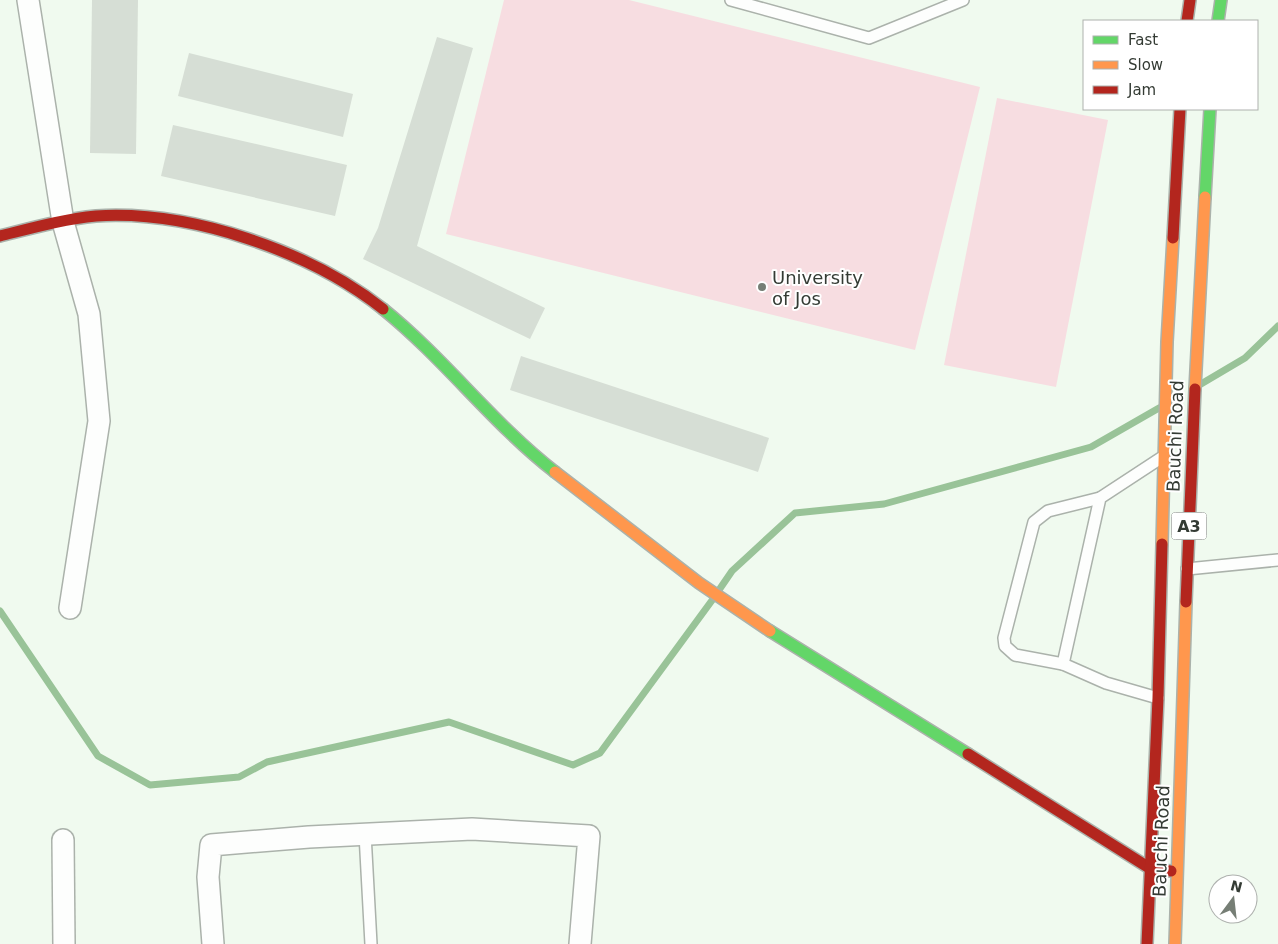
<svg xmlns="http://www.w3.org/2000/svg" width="1278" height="944" font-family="'DejaVu Sans',sans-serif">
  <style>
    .green { fill: #f7dde1 }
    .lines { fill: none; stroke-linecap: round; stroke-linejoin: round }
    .stream { stroke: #99c398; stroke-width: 7 }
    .building { fill: #d6ded5 }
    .lane-casing { stroke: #abb2ab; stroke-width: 14 }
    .street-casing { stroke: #abb2ab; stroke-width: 24 }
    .fast-casing { stroke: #abb2ab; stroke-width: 14 }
    .slow-casing { stroke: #abb2ab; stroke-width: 14 }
    .jam-casing { stroke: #abb2ab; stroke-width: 14 }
    .lane { stroke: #fdfefd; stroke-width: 11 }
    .street { stroke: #fdfefd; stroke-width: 21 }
    .fast { stroke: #63d668; stroke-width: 11 }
    .slow { stroke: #ff974d; stroke-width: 11 }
    .jam { stroke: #b3261e; stroke-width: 11 }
    .poi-dot { fill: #767e75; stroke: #fff; stroke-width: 2 }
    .labels { text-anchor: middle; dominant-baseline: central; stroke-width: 4; stroke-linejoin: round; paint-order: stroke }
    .shield { fill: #fff; stroke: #717671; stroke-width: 1 }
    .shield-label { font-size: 16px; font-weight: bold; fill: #343b34 }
    .poi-label { font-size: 18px; fill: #343b34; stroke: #fff; text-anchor: start }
    .street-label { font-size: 18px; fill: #343b34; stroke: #fff }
  </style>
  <rect width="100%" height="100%" fill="#f0faef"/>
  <!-- green -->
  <g class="green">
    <path d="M504,0H629L980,87L915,350L446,234Z"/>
    <path d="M997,98L1108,120L1056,387L944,365Z"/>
  </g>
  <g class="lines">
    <!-- stream -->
    <g class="stream">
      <path d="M1201,384L1245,358L1278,326"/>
      <path d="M719,590L732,571L795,513L884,504L1091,447L1159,408"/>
      <path d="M0,611L98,756L150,785L239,777L267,762L449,722L573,765L600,753L713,599"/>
    </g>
  </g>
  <!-- building -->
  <g class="building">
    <path d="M92,0H138L136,154L90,153Z"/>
    <path d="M437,37L473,48L417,246L545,308L530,339L363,259L378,228Z"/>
    <path d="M189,53L353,94L343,137L178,96Z"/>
    <path d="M173,125L347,165L335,216L161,176Z"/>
    <path d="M521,356L769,438L758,472L510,390Z"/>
  </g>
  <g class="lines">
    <!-- lane casing -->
    <g class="lane-casing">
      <g id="lane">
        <path d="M731,0L869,38L963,0"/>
        <path d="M1187,569L1278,560"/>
        <path d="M1063,664L1015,655L1005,646L1004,638L1034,522L1048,511L1100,498"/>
        <path d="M1158,698L1106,683L1063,664L1100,498L1161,458"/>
        <path d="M365,834L371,944"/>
      </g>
    </g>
    <!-- street casing -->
    <g class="street-casing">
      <g id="street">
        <path d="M28,0L63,222L89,314L99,421L70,608"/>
        <path d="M63,840L64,944"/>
        <path d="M213,944L208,877L211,845L309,837L472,829L589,836L580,944"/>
      </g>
    </g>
    <!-- fast casing -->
    <g class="fast-casing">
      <g id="fast">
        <path d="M1218,21L1221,0"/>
        <path d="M1205,197L1210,109"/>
        <path d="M383,309C445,359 492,423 555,472"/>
        <path d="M770,631L968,754"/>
      </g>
    </g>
    <!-- slow casing -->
    <g class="slow-casing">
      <g id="slow">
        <path d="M1195,389L1205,197"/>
        <path d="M555,472L699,583L770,631"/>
        <path d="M1162,544L1167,342L1173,238"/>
        <path d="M1175,944L1186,602"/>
      </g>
    </g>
    <!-- jam casing -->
    <g class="jam-casing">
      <g id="jam">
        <path d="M1187,21L1190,0"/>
        <path d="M0,236C32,228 64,219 96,216C190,210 310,251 383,309"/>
        <path d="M1173,238L1180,109"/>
        <path d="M1186,602L1195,389"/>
        <path d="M968,754L1151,869L1171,871"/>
        <path d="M1147,944L1158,698L1162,544"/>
      </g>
    </g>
    <!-- lane -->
    <use href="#lane" class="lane"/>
    <!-- street -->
    <use href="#street" class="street"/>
    <!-- fast -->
    <use href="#fast" class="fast"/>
    <!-- slow -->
    <use href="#slow" class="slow"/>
    <!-- jam -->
    <use href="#jam" class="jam"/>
  </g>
  <!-- markers -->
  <circle class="poi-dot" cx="762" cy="287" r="5"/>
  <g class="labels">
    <!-- shield labels -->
    <rect class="shield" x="1171.5" y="512.5" width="35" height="27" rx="4"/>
    <g class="shield-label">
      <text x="1189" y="526">A3</text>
    </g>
    <!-- poi labels -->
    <g class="poi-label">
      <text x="772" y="277">University<tspan x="772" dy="21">of Jos</tspan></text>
    </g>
    <!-- street labels -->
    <g class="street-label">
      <text transform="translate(1175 436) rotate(-88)">Bauchi Road</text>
      <text transform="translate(1161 841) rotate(-88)">Bauchi Road</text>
    </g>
  </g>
  <!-- legend -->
  <rect x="1083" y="20" width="175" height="90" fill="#ffffff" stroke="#aeb1ae"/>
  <rect x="1093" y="36" width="25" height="8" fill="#63d668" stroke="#aeb1ae"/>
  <text x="1128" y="45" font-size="15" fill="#343b34">Fast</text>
  <rect x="1093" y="61" width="25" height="8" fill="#ff974d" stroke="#aeb1ae"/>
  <text x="1128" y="70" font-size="15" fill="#343b34">Slow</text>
  <rect x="1093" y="86" width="25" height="8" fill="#b3261e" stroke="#aeb1ae"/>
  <text x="1128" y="95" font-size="15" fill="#343b34">Jam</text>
  <!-- north arrow -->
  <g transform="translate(1233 899) rotate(15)"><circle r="24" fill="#ffffff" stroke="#aeb1ae"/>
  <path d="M0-4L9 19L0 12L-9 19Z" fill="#767e75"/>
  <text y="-8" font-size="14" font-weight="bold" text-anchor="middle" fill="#343b34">N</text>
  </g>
</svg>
